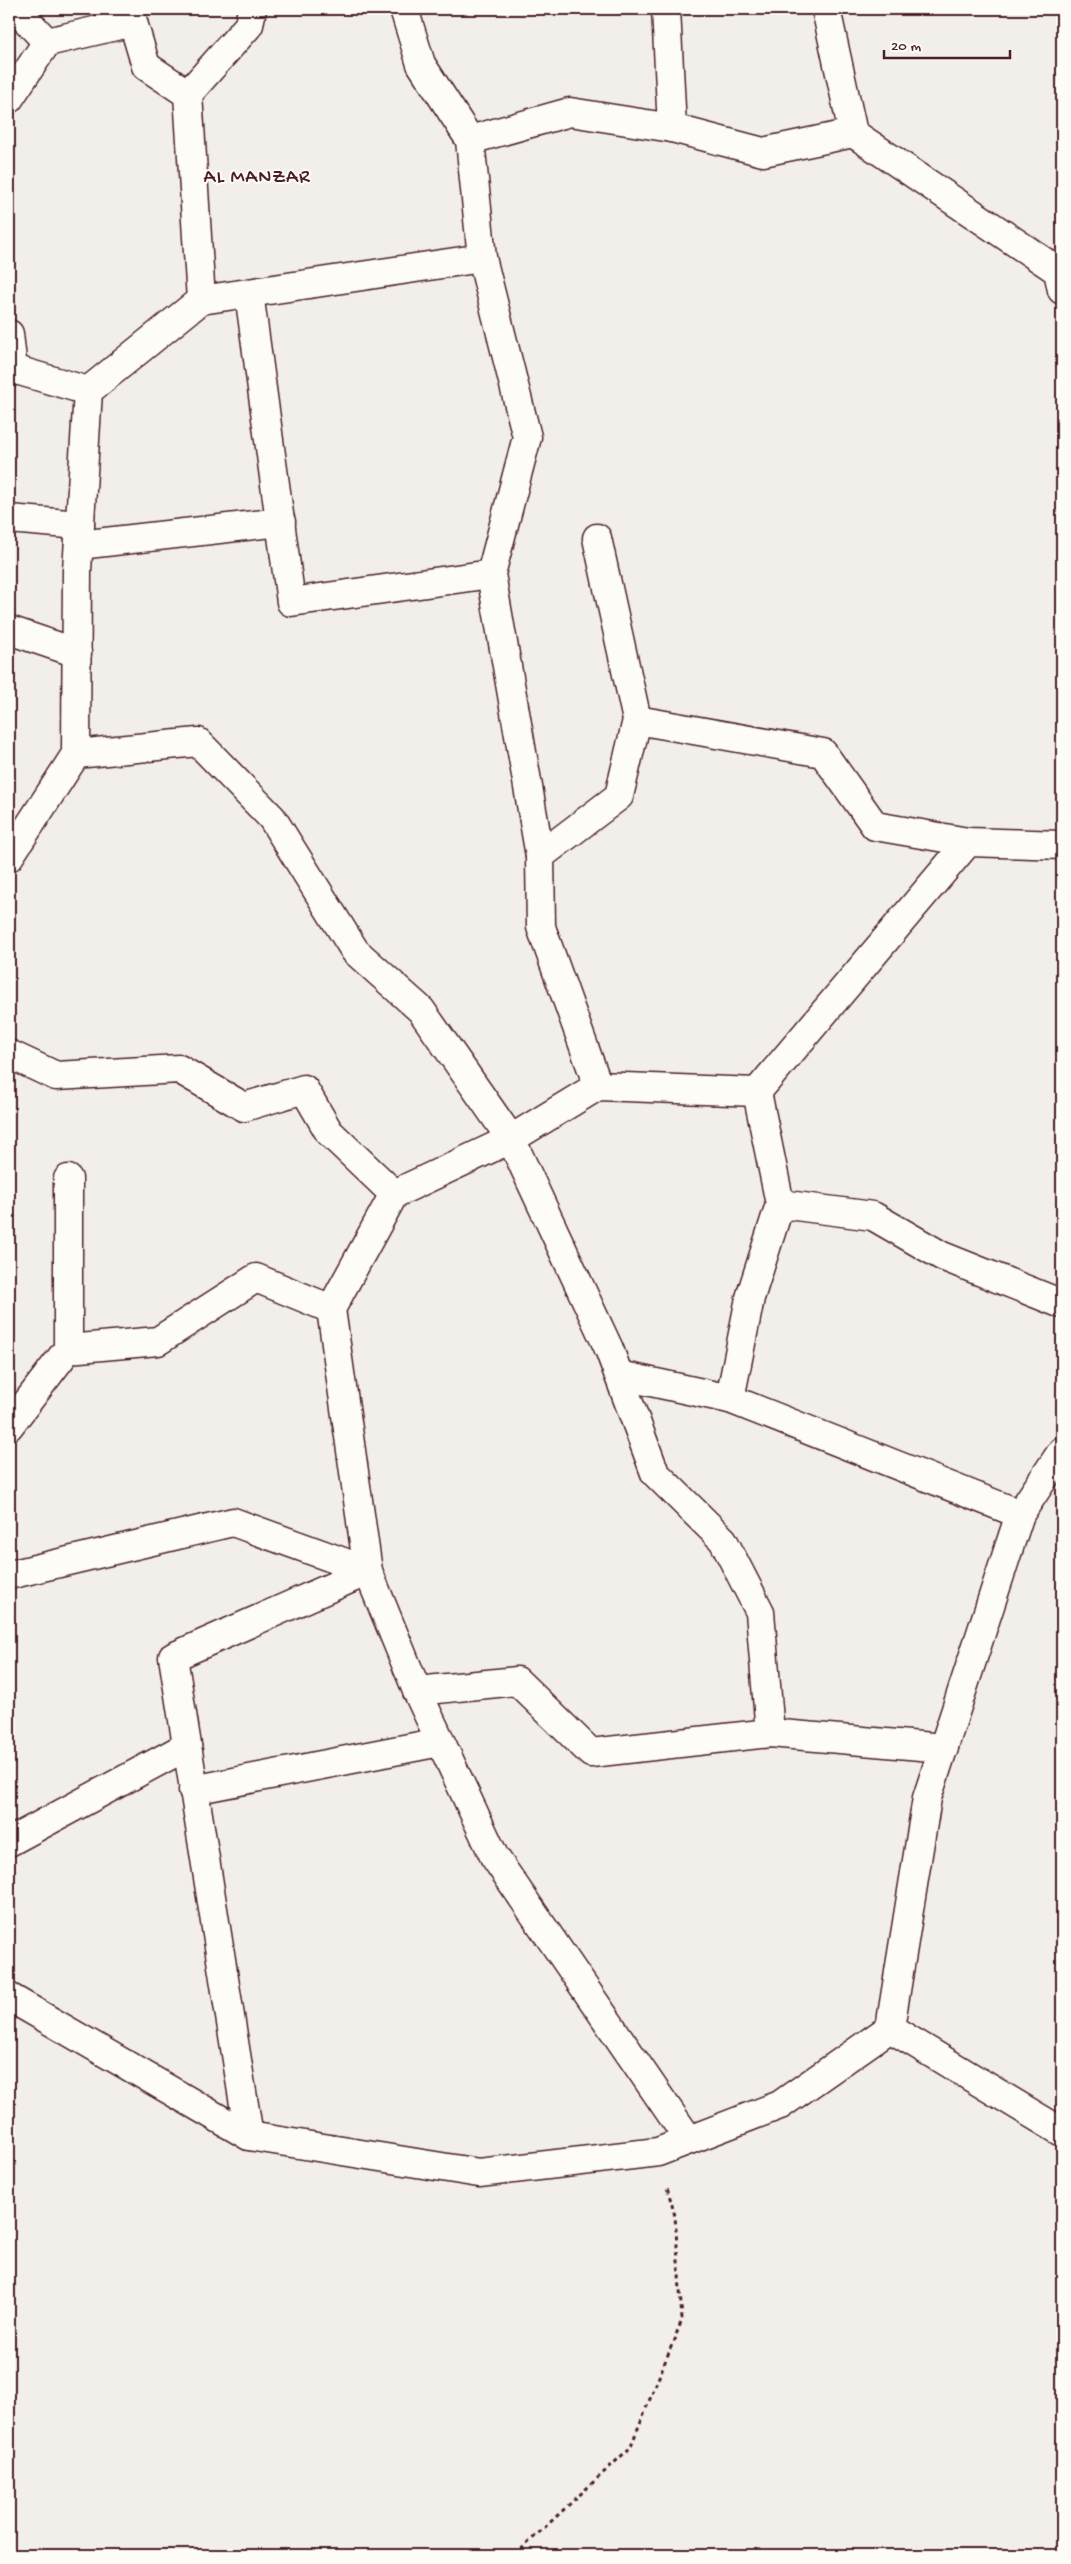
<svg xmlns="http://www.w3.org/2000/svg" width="1071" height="2564" font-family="'Gochi Hand',sans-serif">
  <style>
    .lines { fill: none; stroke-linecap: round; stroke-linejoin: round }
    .street-casing { stroke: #4a1f2b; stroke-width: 31 }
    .path { stroke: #4a1f2b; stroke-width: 3; stroke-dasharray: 4 4; stroke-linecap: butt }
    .street { stroke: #fdfcf7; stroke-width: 28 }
    .labels { text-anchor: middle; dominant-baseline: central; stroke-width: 4; stroke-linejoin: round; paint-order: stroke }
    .quarter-label { font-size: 20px; letter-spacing: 1px; fill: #4a1f2b; stroke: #fdfcf7 }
  </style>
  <rect width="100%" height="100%" fill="#f2efeb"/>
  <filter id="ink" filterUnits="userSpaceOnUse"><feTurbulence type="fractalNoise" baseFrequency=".02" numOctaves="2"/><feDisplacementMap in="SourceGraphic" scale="10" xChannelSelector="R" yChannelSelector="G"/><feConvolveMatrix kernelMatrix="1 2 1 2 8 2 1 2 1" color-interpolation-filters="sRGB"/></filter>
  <g filter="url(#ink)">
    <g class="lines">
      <!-- street casing -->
      <g class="street-casing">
        <g id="street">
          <path d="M16,9L47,42L133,22"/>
          <path d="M129,9L146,66L188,94"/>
          <path d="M404,9L421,64L470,140L482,258L527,437L491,574L540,856"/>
          <path d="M666,9L672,128"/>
          <path d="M826,9L853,133L1058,271L1062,290"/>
          <path d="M9,99L47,42"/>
          <path d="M470,140L570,112L672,128L763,152L853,133"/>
          <path d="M249,293L291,602L491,574"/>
          <path d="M201,300L482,258"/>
          <path d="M9,334L13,369L9,373"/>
          <path d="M13,369L88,391"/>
          <path d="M9,519L80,525"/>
          <path d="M597,538L637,720L619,796L540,856L541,927L598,1086"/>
          <path d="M79,545L281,522"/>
          <path d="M9,630L77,653"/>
          <path d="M637,720L823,753L875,826L968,842L1062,845"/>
          <path d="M76,754L198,742L272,818L355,951L421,1010L511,1139L609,1349L655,1473L723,1540L760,1612L770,1733"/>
          <path d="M9,857L76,754L77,571L88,391L201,300L188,94L249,25L252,9"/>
          <path d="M9,1054L56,1076L179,1069L244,1107L304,1089L329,1132L394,1194"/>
          <path d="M780,1204L873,1216L942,1256L1062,1304"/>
          <path d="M68,1349L158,1341L256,1278L331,1309"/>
          <path d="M619,1375L730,1399L1020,1514"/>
          <path d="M730,1399L750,1298L780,1204L757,1092L968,842"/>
          <path d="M9,1426L68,1349V1179"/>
          <path d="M9,1575L233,1522L368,1571L173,1657L249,2136"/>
          <path d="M417,1691L517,1681L591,1753L770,1733L944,1748"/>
          <path d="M193,1790L440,1742"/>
          <path d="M9,1842L187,1746"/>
          <path d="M9,1997L249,2136L479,2173L658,2152L780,2105L890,2028L927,1798L1020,1514L1062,1451"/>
          <path d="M890,2028L1062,2132"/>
          <path d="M689,2140L494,1856L417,1691L368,1571L331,1309L394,1194L511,1139L598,1086L757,1092"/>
        </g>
      </g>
      <!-- path -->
      <path class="path" d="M515,2555L630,2448L682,2320L675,2216L667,2187"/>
      <!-- street -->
      <use href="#street" class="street"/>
    </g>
  </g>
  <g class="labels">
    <!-- quarter labels -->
    <g class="quarter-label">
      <text x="257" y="178">AL MANZAR</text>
    </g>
  </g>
  <!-- margin -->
  <rect width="1071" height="2564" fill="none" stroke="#fdfcf7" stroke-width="30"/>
  <rect x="15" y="15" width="1041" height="2534" fill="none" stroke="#4a1f2b" stroke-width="2" filter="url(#ink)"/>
  <!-- scale -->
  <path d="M884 50v8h126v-8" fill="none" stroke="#4a1f2b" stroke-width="2.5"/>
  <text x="891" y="50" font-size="15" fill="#4a1f2b" stroke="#fdfcf7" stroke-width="4" paint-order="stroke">20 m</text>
</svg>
